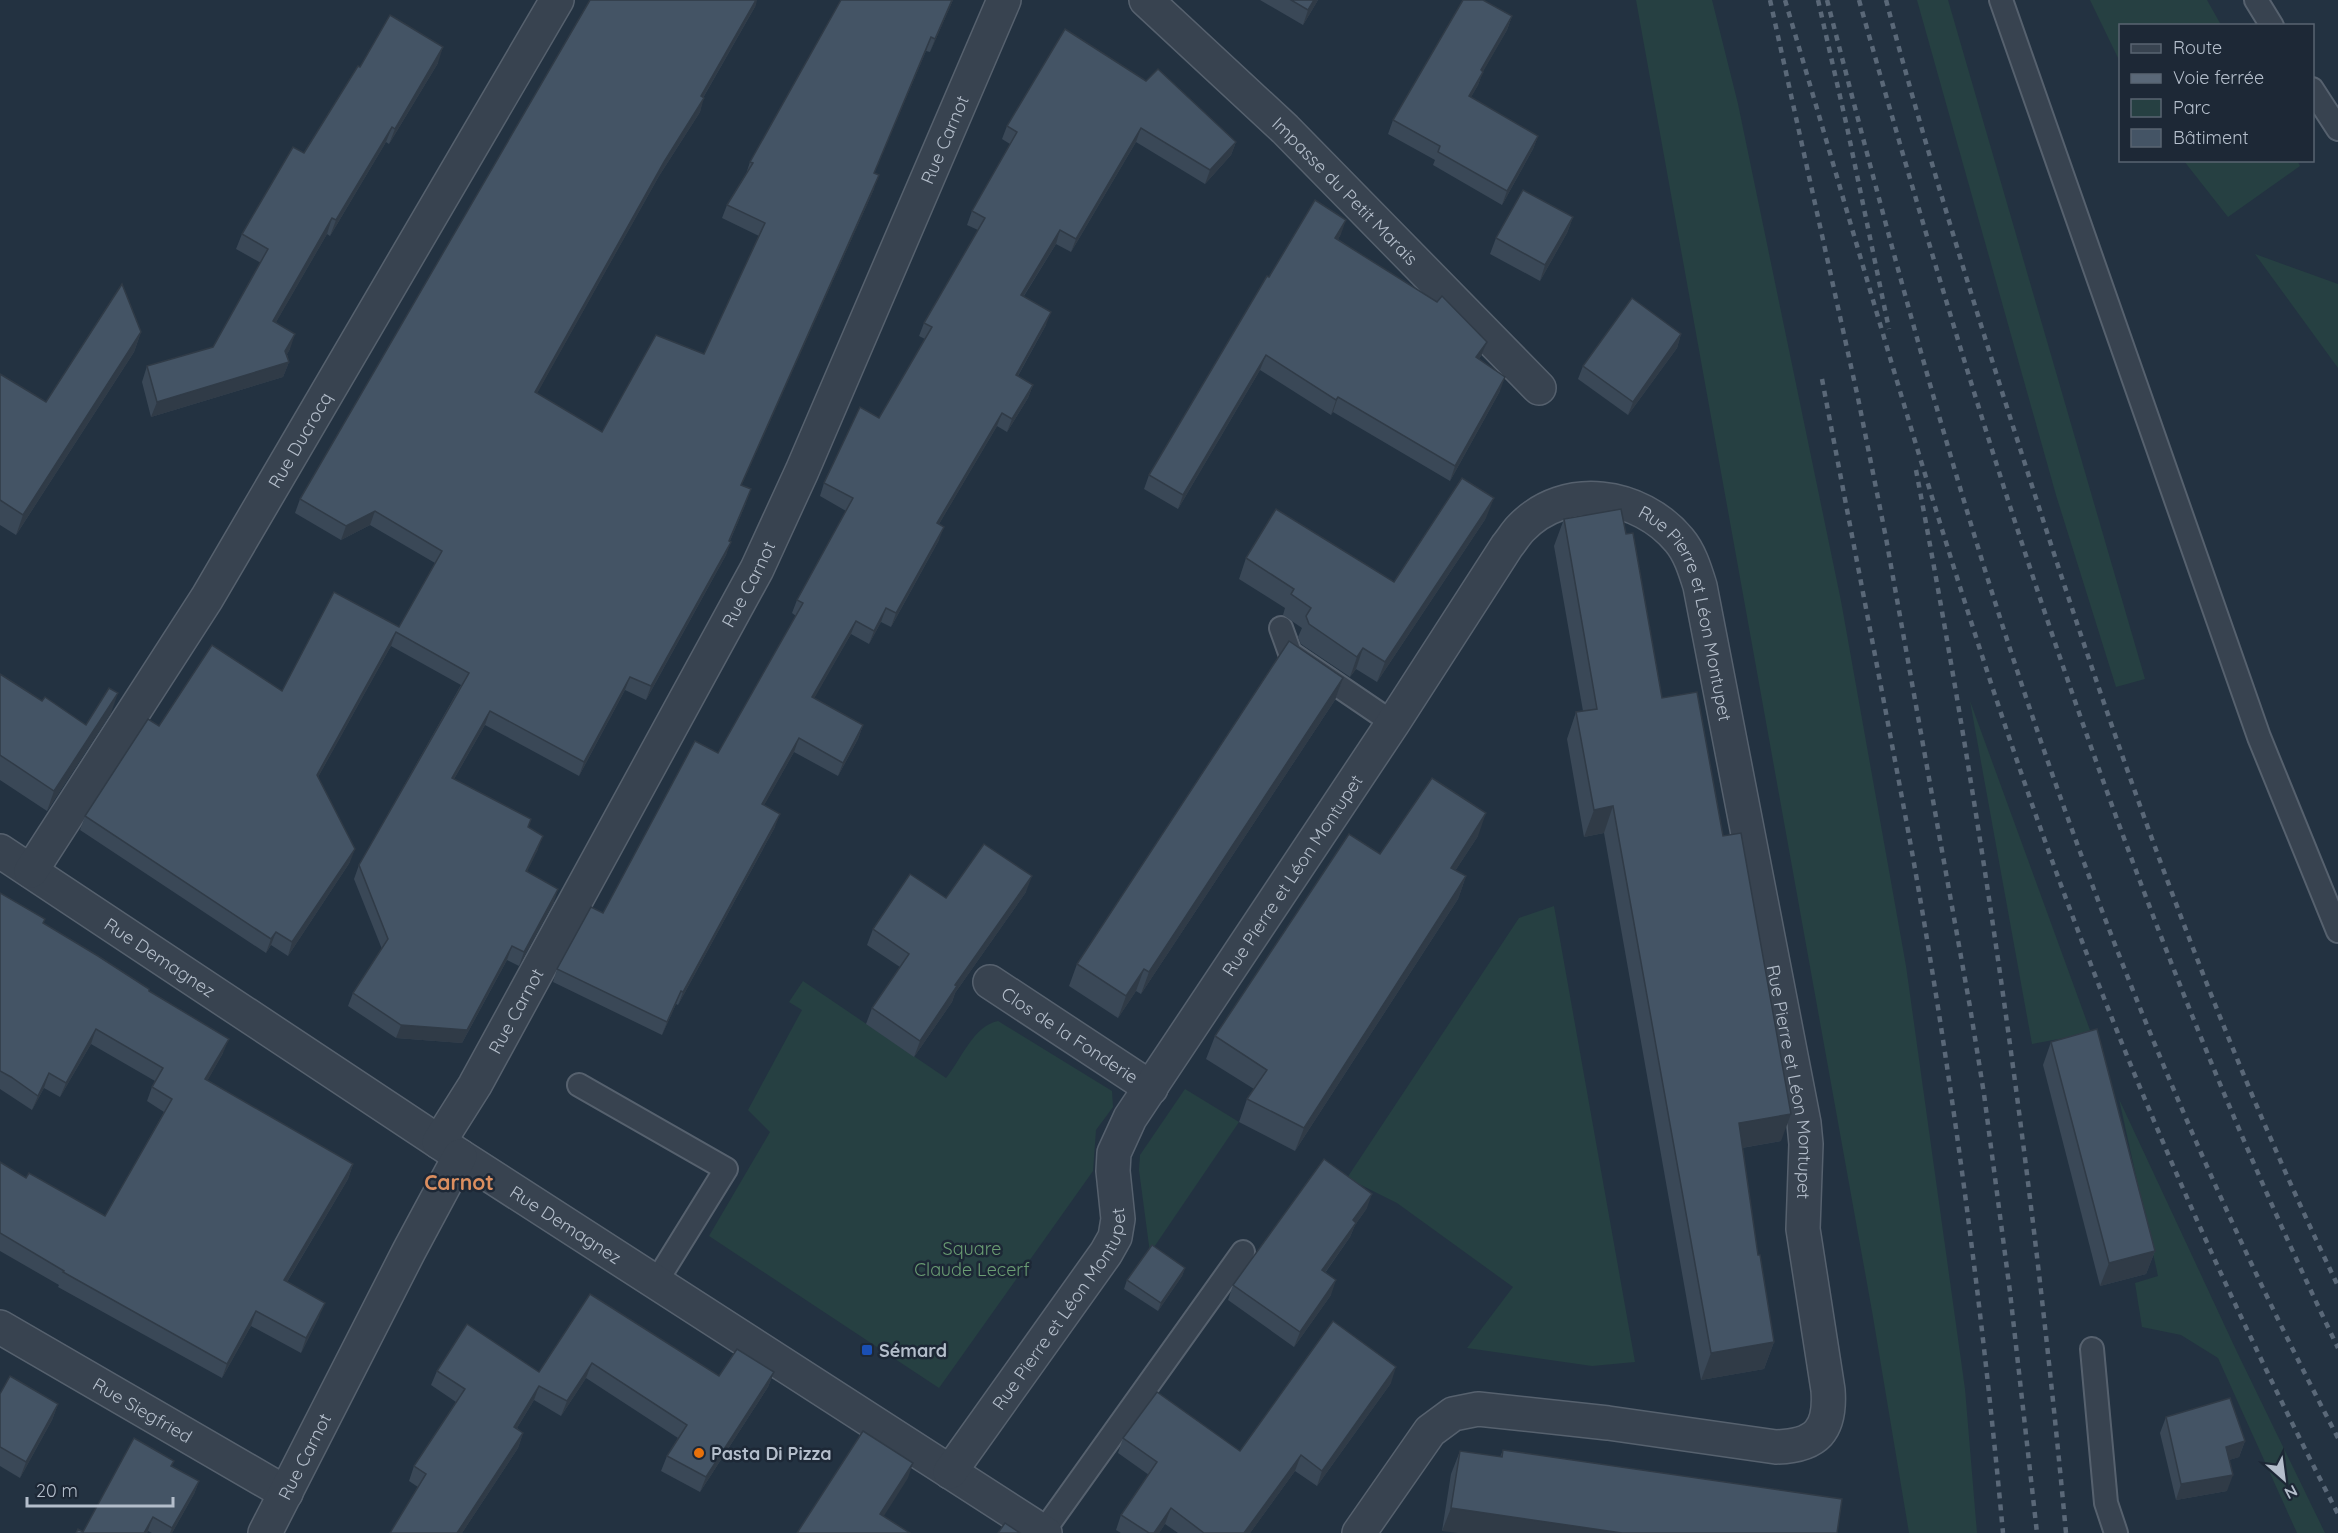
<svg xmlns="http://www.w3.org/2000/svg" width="2338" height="1533" font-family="Quicksand,sans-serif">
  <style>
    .green { fill: #264042 }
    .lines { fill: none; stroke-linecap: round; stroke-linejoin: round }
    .service-casing { stroke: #56616e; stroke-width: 26 }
    .minor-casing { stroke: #56616e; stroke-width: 36 }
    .service { stroke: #384350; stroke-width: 22 }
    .minor { stroke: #384350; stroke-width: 33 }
    .rail { stroke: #5a6878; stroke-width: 4.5; stroke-dasharray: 6 6; stroke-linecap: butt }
    .wall { fill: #3a4857 }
    .shaded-wall { fill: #303b47 }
    .building { fill: #445465; stroke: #303b47; stroke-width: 1.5 }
    .transit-dot { fill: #1a4fb4; stroke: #1d2836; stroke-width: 2 }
    .food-dot { fill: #e8710a; stroke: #1d2836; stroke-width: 2 }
    .labels { text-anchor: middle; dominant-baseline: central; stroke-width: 5; stroke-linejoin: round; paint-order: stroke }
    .street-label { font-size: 18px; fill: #b4becb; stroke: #1d2836 }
    .park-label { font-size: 18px; fill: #6a9d73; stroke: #1d2836 }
    .poi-label { font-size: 18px; font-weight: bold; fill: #b4becb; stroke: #1d2836; text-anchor: start }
    .quarter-label { font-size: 21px; font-weight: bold; fill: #db8e5f; stroke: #1d2836 }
  </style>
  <rect width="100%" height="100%" fill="#233241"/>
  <!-- green -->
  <g class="green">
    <path d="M1636,0H1712L1738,104L1841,601L1906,966L1965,1389L1977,1533H1909L1872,1311Z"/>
    <path d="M1917,0H1948L2145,679L2116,687L2056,495Z"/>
    <path d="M2090,0H2207L2221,25L2120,26V62Z"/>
    <path d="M2297,160L2300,166L2228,217L2184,161Z"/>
    <path d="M2255,254L2338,284V368Z"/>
    <path d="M1970,701L2091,1033L2032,1044Z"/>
    <path d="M1554,906L1635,1362L1592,1366L1467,1348L1513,1287L1397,1203L1347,1178L1519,918Z"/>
    <path d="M803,981L946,1078C961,1060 973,1026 998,1021L1112,1091L1113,1107L1096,1130L1093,1171L939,1388L709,1236L770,1132L748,1110L802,1010L789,1002Z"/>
    <path d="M1185,1089L1239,1122L1150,1253L1139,1170L1140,1155Z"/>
    <path d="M2119,1099L2237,1352L2325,1533H2297L2218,1358L2181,1335L2142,1327L2135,1283L2158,1276Z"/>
  </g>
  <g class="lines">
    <!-- service casing -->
    <g class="service-casing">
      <g id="service">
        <path d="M2001,0L2259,737L2338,931"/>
        <path d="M2256,0L2272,26"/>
        <path d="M2312,89L2338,129"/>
        <path d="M1281,628L1290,653L1393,723"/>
        <path d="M579,1085L726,1169L656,1282"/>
        <path d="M2092,1349L2106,1503L2116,1533"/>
        <path d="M1043,1532L1243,1252"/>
      </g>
    </g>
    <!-- minor casing -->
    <g class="minor-casing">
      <g id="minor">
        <path id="s1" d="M1146,0L1285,129L1539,388"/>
        <path id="s2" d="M0,851L460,1156L1045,1533"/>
        <path id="s3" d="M31,871L207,598L557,0"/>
        <path id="s4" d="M990,982L1151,1088"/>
        <path id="s5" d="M439,1142L475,1085L757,569L802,471L1004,0"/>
        <path id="s6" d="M0,1327L286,1493"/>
        <path id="s7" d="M950,1472L1106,1253L1115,1237L1118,1219L1113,1171L1114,1153L1130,1118L1393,723L1507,546C1512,540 1516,533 1521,528C1565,482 1640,493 1679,540C1690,553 1695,570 1700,586L1804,1123L1806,1144L1803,1229L1828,1390C1831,1430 1817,1446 1776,1447L1608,1423L1478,1409L1453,1414L1430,1431L1359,1533"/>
        <path id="s8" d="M265,1533L409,1251L460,1156"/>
      </g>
    </g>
    <!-- service -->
    <use href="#service" class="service"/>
    <!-- minor -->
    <use href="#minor" class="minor"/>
    <!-- rail -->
    <g class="rail">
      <path d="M1770,0L1858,398L1886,538L1970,1007L1984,1094L2010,1292L2037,1533"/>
      <path d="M1785,0C1865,270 1940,541 2033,807C2118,1050 2220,1285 2338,1514"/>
      <path d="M1818,0L1847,127L1889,329"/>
      <path d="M1827,0C1890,243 1954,486 2035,724C2118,969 2218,1209 2338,1438"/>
      <path d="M1859,0C1988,459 2131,917 2338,1348"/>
      <path d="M1886,0C1930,165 1982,330 2034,492C2121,762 2215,1030 2338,1286"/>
      <path d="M1822,379C1852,537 1883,694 1912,852C1952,1077 1982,1305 2003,1533"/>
      <path d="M1916,470C1983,822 2033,1176 2066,1533"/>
    </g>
  </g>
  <!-- wall -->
  <g class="wall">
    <path d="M841,0H953L930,52L926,51L874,173V189L741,485L746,503L730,541L726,555L646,700L625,690L579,776L485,725L454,779L531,819L528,828L538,849L527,871L554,902L519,966L507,960L462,1043L396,1038L348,1006L353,993L382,949L354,879L359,865L461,685L391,646L318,777L350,862L288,956L271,945L266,953L80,830L85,816L159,726L282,691L399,627L435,563L370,525L341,540L295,513L300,499L756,5L703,98L700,112L659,176L537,393L602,432L704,354L759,236L722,218L727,205L746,174L750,162Z"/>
    <path d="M1260,0H1318L1303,25Z"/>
    <path d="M1512,16L1507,30L1483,71L1478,85L1471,97L1538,136L1533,149L1502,205L1433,165L1435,160L1388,134L1393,120Z"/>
    <path d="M1065,29L1236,142L1231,155L1205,184L1136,142L1071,252L1056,244L1024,296L1046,325L1018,376L1033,385L1028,398L1007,432L997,426L939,524V540L891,627L881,622L869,644L851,634L814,698L863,725L858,739L838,776L794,752L764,805L775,827L678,1005L676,1004L662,1035L553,982L557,969L603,913L718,753L796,616L792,613L797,600L846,511L820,496L824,483L879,418L925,339L919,336L924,323L978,230L967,225L972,211L1010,144L1002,139L1007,126Z"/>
    <path d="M438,63L389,144L386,142L330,236L327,234L276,322L290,349L287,354L289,362L283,377L151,417L142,382L147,366L213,347L261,263L236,249L242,234L304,153L360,67Z"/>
    <path d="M1573,217L1567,233L1540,281L1490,254L1496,238Z"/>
    <path d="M1341,234L1338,239L1487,342L1481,356L1479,359L1500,391L1450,481L1333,412L1331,415L1260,370L1178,509L1144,489L1149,475L1269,277Z"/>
    <path d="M141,332L134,352L16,535L0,525V374L46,402Z"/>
    <path d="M1681,334L1677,348L1628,415L1578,379L1583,366Z"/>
    <path d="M1486,518L1377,682L1356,669L1350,677L1301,644L1298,637L1302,628L1283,615L1285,608L1239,579L1246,558L1394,582Z"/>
    <path d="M1564,519L1626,534L1662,698L1723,836L1781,1141L1742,1148L1758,1255L1774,1342L1764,1369L1701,1380L1604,833L1584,837L1567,739L1576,712L1583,711L1554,546Z"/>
    <path d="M0,674L42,701L86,725L111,713L47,811L0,780Z"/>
    <path d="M1343,678L1335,700L1141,994L1136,991L1118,1018L1069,986L1077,964Z"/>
    <path d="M1478,836L1455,871L1466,876L1458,899L1295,1151L1239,1122L1247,1099L1254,1089L1206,1059L1215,1036L1380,854Z"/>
    <path d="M1026,892L955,993L952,1002L914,1057L866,1024L872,1008L900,967L867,945L873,929L946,898Z"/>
    <path d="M0,893L44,923L149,991L223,1053L207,1081L353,1164L348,1179L287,1282L319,1317L301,1353L251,1326L222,1378L58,1287L59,1285L0,1251V1162L26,1178L105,1216L164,1112L147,1101L152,1087L155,1081L91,1044L60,1097L44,1088L32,1110L0,1089Z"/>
    <path d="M2051,1042L2155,1251L2146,1274L2100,1286L2043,1065Z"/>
    <path d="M1367,1208L1355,1225L1350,1237L1325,1273L1331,1295L1294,1347L1228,1300L1233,1285Z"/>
    <path d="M1185,1268L1182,1276L1158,1311L1124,1289L1127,1280Z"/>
    <path d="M590,1294L719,1376L774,1372L768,1387L700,1492L661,1471L667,1456L678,1438L586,1378L561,1416L534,1400L517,1428L523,1433L518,1448L462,1533H390L418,1487L409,1481L414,1466L456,1402L431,1385L437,1371L539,1372Z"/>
    <path d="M1391,1383L1317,1486L1295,1471L1250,1533H1178L1165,1524L1159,1533H1121L1116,1530L1121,1515L1149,1475L1118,1453L1123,1438L1240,1451Z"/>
    <path d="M0,1394L58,1404L52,1420L20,1478L0,1466Z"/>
    <path d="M2166,1417L2245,1441L2239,1457L2229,1460L2227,1491L2176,1500L2160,1433Z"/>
    <path d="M1503,1450L1837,1533L1442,1531L1451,1474L1460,1451L1500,1457Z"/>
    <path d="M172,1466L199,1481L194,1494L172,1533H152L148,1531L147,1533H76L83,1532Z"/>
  </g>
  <!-- shaded-wall -->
  <g class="shaded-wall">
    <path d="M756,0H757L756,5L696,110L701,96Z"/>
    <path d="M952,0H953L930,52L935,39Z"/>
    <path d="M1314,0H1318L1303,25L1308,10Z"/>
    <path d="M1512,16L1507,30L1476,84L1481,70Z"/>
    <path d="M931,37L926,51L869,186L874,173Z"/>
    <path d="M443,47L438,63L389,144L395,129Z"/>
    <path d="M1483,72L1478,85L1464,110L1469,96Z"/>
    <path d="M704,98L700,112L659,176L530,406L535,392L664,162Z"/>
    <path d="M392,127L386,142L330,236L336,220Z"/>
    <path d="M1141,128L1136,142L1071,252L1076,239Z"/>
    <path d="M1538,136L1533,149L1502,205L1507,191Z"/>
    <path d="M1236,142L1231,155L1205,184L1210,170Z"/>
    <path d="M879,175L874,189L736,498L741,485Z"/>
    <path d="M1573,217L1567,233L1540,281L1545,265Z"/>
    <path d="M332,218L327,234L268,336L273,321Z"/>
    <path d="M1346,220L1341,234L1330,253L1335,238Z"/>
    <path d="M1060,230L1056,244L1016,308L1021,295Z"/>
    <path d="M1051,312L1046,325L1011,388L1016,375Z"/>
    <path d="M141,332L134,352L16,535L23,515Z"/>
    <path d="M295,334L290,349L281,365L289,362L283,377L151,417L157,402L285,351Z"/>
    <path d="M1681,334L1677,348L1628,415L1633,402Z"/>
    <path d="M1487,342L1481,356L1470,372L1476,357Z"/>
    <path d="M1266,355L1260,370L1178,509L1183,495Z"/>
    <path d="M1505,377L1500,391L1450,481L1455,466Z"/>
    <path d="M1033,385L1028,398L1007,432L1012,419Z"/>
    <path d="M1338,397L1333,412L1331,415L1336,400Z"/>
    <path d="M1002,413L997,426L932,536L937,523Z"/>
    <path d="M751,489L746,503L724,554L729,541Z"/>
    <path d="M1494,498L1486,518L1377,682L1385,662Z"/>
    <path d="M375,511L370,525L341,540L346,526Z"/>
    <path d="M944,527L939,540L891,627L896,613Z"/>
    <path d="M731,542L726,555L646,700L651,686Z"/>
    <path d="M886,608L881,622L869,644L874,631Z"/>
    <path d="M856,621L851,634L807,711L812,697Z"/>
    <path d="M396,632L391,646L312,788L317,775Z"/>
    <path d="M1363,648L1356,669L1350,677L1357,657Z"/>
    <path d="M630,677L625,690L579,776L584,762Z"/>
    <path d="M1343,678L1335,700L1141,994L1149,972Z"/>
    <path d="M118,693L111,713L47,811L54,791Z"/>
    <path d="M490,711L485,725L447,791L452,778Z"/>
    <path d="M863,725L858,739L838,776L843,763Z"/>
    <path d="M799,738L794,752L757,818L762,804Z"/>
    <path d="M1613,806L1604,833L1584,837L1594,810Z"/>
    <path d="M1486,813L1478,836L1442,891L1451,868Z"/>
    <path d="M780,814L775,827L678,1005L683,992Z"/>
    <path d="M543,836L538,849L521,884L526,871Z"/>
    <path d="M355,849L350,862L288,956L292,942Z"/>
    <path d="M1032,876L1026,892L955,993L952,1002L914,1057L920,1041L955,985Z"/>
    <path d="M1466,876L1458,899L1295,1151L1304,1128Z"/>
    <path d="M558,889L554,902L519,966L524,952Z"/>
    <path d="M276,932L271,945L266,953L271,939Z"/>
    <path d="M512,946L507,960L462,1043L396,1038L401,1025Z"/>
    <path d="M1144,969L1136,991L1118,1018L1126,996Z"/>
    <path d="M681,991L676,1004L662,1035L667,1022Z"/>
    <path d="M96,1029L91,1044L60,1097L66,1083Z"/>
    <path d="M229,1039L223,1053L200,1094L205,1079Z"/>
    <path d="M49,1073L44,1088L32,1110L38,1096Z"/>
    <path d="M1791,1114L1781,1141L1729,1150L1739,1123Z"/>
    <path d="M353,1164L348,1179L279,1295L284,1280Z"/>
    <path d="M1372,1194L1367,1208L1355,1225L1350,1237L1316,1285L1322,1270L1353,1220Z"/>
    <path d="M2155,1251L2146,1274L2100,1286L2109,1263Z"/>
    <path d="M1185,1268L1182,1276L1158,1311L1161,1303Z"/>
    <path d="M1336,1280L1331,1295L1294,1347L1300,1332Z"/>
    <path d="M325,1303L319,1317L301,1353L306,1338Z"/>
    <path d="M256,1311L251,1326L222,1378L227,1364Z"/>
    <path d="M1774,1342L1764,1369L1701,1380L1711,1353Z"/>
    <path d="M592,1363L586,1378L561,1416L567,1401Z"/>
    <path d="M1396,1367L1391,1383L1317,1486L1322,1471Z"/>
    <path d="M774,1372L768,1387L700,1492L706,1477Z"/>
    <path d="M539,1386L534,1400L509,1441L514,1427Z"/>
    <path d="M58,1404L52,1420L20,1478L26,1462Z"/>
    <path d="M523,1433L518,1448L462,1533H457Z"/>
    <path d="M2245,1441L2239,1457L2220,1463L2226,1447Z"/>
    <path d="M1301,1455L1295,1471L1250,1533H1244Z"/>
    <path d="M913,1463L908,1478L875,1530L880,1514Z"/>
    <path d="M2233,1475L2227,1491L2176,1500L2181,1484Z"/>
    <path d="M199,1481L194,1494L172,1533H170L172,1528Z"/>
    <path d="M1171,1508L1165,1524L1159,1533H1154Z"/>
    <path d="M1451,1508L1622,1533H1458L1442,1531Z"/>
    <path d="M153,1517L147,1533H144Z"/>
  </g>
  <!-- building -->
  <g class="building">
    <path d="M590,0H756L701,96L704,98L664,162L535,392L602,432L656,335L704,354L765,223L727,205L753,163L750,162L841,0H952L935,39L931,37L874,173L879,175L741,485L751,489L729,541L731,542L651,686L630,677L584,762L490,711L452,778L531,819L528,827L543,836L526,871L558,889L524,952L512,946L467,1030L401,1025L353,993L388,939L359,865L469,673L396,632L317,775L355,849L292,942L276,932L271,939L85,816L148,719L159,726L212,645L282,691L334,592L399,627L442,551L375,511L346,526L300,499Z"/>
    <path d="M1291,0H1314L1308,10Z"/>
    <path d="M1463,0H1483L1512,16L1481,70L1483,72L1469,96L1538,136L1507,191L1438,152L1440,146L1393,120Z"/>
    <path d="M390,15L443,47L395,129L392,127L336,220L332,218L273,321L295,334L285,351L289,362L157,402L147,366L213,347L268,249L242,234L293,147L304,153L358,66L360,67Z"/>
    <path d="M1065,29L1146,81L1158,69L1236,142L1210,170L1141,128L1076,239L1060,230L1021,295L1051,312L1016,375L1033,385L1012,419L1002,413L937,523L944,527L896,613L886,608L874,631L856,621L812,697L863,725L843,763L799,738L762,804L780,814L683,992L681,991L667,1022L557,969L591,907L603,913L695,741L718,753L803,603L797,600L853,498L824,483L860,407L879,418L932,327L924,323L985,218L972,211L1017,132L1007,126Z"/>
    <path d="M1523,190L1573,217L1545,265L1496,238Z"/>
    <path d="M1315,200L1346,220L1335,238L1437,302L1442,296L1487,342L1476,357L1505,377L1455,466L1338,397L1336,400L1266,355L1183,495L1149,475L1267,276L1269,277Z"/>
    <path d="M122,284L141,332L23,515L0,500V374L46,402Z"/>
    <path d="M1632,298L1681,334L1633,402L1583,366Z"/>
    <path d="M1462,478L1494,498L1385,662L1363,648L1357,657L1309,624L1306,616L1311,608L1291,594L1294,589L1246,558L1276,509L1394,582Z"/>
    <path d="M1621,509L1626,534L1633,533L1662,698L1697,692L1723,836L1741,833L1791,1114L1739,1123L1758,1255H1760L1774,1342L1711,1353L1613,806L1594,810L1576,712L1597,709L1564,519Z"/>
    <path d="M1289,641L1343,678L1149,972L1144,969L1126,996L1077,964Z"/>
    <path d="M0,674L42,701L45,697L86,725L109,688L118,693L54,791L0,755Z"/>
    <path d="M1432,778L1486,813L1451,868L1466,876L1304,1128L1247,1099L1267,1070L1215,1036L1349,834L1380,854Z"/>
    <path d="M984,844L1032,876L955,985L957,986L920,1041L872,1008L909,954L873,929L910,874L946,898Z"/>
    <path d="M0,893L45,919L43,923L98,956L149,989V991L229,1039L205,1079L353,1164L284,1280L325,1303L306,1338L256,1311L227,1364L63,1272L64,1271L0,1233V1162L26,1178L29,1173L105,1216L172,1099L152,1087L163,1068L96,1029L66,1083L49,1073L38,1096L11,1077L0,1071Z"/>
    <path d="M2097,1029L2155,1251L2109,1263L2051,1042Z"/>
    <path d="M1324,1159L1372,1194L1353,1220L1356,1223L1322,1270L1336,1280L1300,1332L1233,1285Z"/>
    <path d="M1152,1245L1185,1268L1161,1303L1127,1280Z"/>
    <path d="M590,1294L719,1376L737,1349L774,1372L706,1477L667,1456L687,1425L592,1363L567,1401L539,1386L514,1427L523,1433L457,1533H390L426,1474L414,1466L465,1389L437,1371L467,1324L539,1372Z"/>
    <path d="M1333,1321L1396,1367L1322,1471L1301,1455L1244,1533H1204L1171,1508L1154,1533H1149L1121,1515L1157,1462L1123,1438L1157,1392L1240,1451Z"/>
    <path d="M10,1376L58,1404L26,1462L0,1447V1394Z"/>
    <path d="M2230,1398L2245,1441L2226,1447L2233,1475L2181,1484L2166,1417Z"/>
    <path d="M863,1431L913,1463L880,1514L910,1533H797Z"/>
    <path d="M134,1438L174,1461L171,1466L199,1481L172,1528L153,1517L144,1533H76L78,1529L83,1532Z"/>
    <path d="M1503,1450L1842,1499L1837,1533H1622L1451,1508L1460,1451L1502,1457Z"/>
    <path d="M1005,1523L1020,1533H998Z"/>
  </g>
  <!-- markers -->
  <rect class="transit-dot" x="861" y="1344" width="12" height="12" rx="3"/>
  <circle class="food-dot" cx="699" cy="1453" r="6"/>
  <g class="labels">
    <!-- street labels -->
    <g class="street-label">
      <text stroke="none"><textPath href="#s5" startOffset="1124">Rue Carnot</textPath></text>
      <text stroke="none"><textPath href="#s1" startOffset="276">Impasse du Petit Marais</textPath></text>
      <text stroke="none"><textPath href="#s3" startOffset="508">Rue Ducrocq</textPath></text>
      <text stroke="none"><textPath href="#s5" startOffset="638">Rue Carnot</textPath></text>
      <text stroke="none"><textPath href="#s7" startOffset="1366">Rue Pierre et Léon Montupet</textPath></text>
      <text stroke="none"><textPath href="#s7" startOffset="702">Rue Pierre et Léon Montupet</textPath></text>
      <text stroke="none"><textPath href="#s2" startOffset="192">Rue Demagnez</textPath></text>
      <text stroke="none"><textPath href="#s5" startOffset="152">Rue Carnot</textPath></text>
      <text stroke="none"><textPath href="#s4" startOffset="96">Clos de la Fonderie</textPath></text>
      <text stroke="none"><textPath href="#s7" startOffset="1852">Rue Pierre et Léon Montupet</textPath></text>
      <text stroke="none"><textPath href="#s2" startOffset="678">Rue Demagnez</textPath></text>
      <text stroke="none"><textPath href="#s7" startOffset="198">Rue Pierre et Léon Montupet</textPath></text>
      <text stroke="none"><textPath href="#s6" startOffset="165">Rue Siegfried</textPath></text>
      <text stroke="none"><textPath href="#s8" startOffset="86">Rue Carnot</textPath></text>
    </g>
    <!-- park labels -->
    <g class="park-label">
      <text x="972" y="1248">Square<tspan x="972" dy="21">Claude Lecerf</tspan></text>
    </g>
    <!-- poi labels -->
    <g class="poi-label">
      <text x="879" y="1350">Sémard</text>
      <text x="711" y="1453">Pasta Di Pizza</text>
    </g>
    <!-- quarter labels -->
    <g class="quarter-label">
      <text x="459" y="1182">Carnot</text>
    </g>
  </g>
  <!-- legend -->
  <rect x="2119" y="24" width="195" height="138" fill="#1d2836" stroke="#596472" stroke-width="1.5"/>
  <rect x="2131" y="44" width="30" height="9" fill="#384350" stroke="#596472" stroke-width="1.5"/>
  <text x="2173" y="54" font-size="18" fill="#b4becb">Route</text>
  <rect x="2131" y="74" width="30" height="9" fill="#5a6878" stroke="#596472" stroke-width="1.5"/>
  <text x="2173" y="84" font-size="18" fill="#b4becb">Voie ferrée</text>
  <rect x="2131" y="99" width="30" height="18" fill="#264042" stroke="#596472" stroke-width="1.5"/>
  <text x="2173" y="114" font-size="18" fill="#b4becb">Parc</text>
  <rect x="2131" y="129" width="30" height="18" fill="#445465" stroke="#596472" stroke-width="1.5"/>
  <text x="2173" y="144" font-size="18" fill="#b4becb">Bâtiment</text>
  <!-- north arrow -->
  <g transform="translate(2284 1479) rotate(152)" stroke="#1d2836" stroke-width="4.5" paint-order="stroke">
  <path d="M0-4.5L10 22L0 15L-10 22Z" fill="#b4becb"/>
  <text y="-9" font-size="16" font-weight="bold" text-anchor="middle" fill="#b4becb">N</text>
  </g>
  <!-- scale -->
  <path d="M27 1497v9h146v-9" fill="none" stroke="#b4becb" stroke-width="3"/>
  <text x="36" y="1497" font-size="18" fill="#b4becb" stroke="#1d2836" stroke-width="4.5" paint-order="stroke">20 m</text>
</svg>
